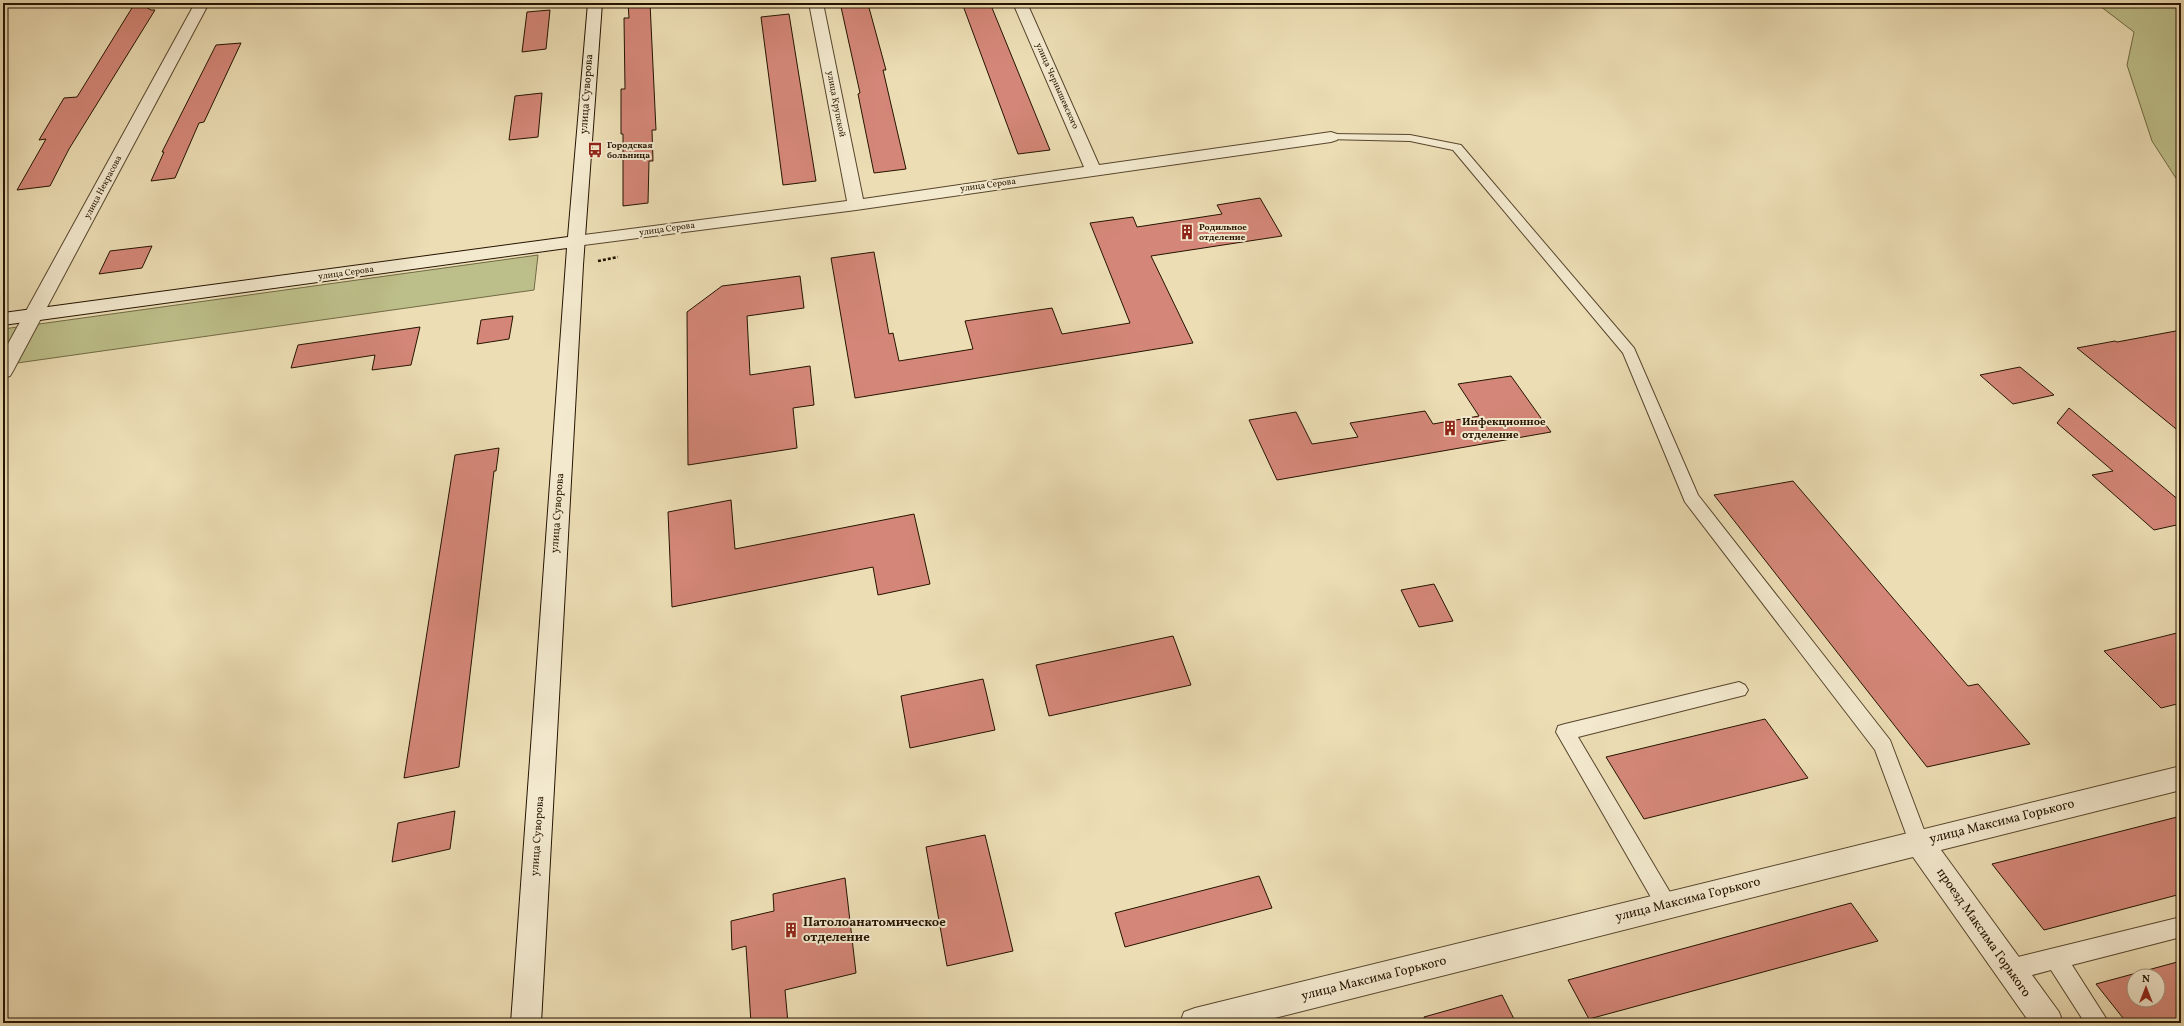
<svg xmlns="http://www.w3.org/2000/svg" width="2184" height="1026" font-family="Vollkorn,serif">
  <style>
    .green { fill: #bdbf8a; stroke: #716a45 }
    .building { fill: #d48778; stroke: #251400; fill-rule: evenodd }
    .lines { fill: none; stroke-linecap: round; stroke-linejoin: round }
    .lane-casing { stroke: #57462d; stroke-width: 2 }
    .street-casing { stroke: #57462d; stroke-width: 2 }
    .secondary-casing { stroke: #251400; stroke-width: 2 }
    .path { stroke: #251400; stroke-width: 2.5; stroke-dasharray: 3 2; stroke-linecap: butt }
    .lane { fill: #f3e9ce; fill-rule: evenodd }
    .street { fill: #f3e9ce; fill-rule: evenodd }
    .secondary { fill: #f3e9ce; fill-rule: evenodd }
    .labels { text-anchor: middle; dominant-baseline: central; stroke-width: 4; stroke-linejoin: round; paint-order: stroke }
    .far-street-label { font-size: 9px; fill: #251400; stroke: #f3e9ce }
    .far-poi-label { font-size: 9px; font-weight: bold; fill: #251400; stroke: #f3e9ce; text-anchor: start }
    .street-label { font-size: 11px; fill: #251400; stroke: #f3e9ce }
    .poi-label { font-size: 11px; font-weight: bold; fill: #251400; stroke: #f3e9ce; text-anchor: start }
    .near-street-label { font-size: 13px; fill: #251400; stroke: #f3e9ce }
    .near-poi-label { font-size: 13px; font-weight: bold; fill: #251400; stroke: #f3e9ce; text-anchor: start }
  </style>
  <rect width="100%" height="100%" fill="#ecddb4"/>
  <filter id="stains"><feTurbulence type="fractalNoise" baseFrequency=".005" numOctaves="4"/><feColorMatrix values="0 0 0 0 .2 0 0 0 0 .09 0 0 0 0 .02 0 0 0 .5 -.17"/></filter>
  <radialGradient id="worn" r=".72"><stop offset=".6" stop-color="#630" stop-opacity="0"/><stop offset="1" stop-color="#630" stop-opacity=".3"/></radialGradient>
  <!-- green -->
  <g class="green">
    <path d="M2096,3H2181V186L2152,141L2127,65L2134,32Z"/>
    <path d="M538,255L534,290L3,365V329Z"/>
  </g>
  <!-- building -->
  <g class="building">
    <path d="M135,3H139L151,10H155L69,149L50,186L17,190L46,139L39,140L64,98L77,97Z"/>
    <path d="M628,3H650L656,130H652L653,161H649L648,203L623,206V134H621V89H625L624,18H629Z"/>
    <path d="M962,3H990L1050,150L1018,154Z"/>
    <path d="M868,4L886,70H883L906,169L874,173L858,94L860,93L841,7Z"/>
    <path d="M550,10L546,49L522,52L527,12Z"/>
    <path d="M789,14L816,181L783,185L761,17Z"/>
    <path d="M241,43L204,122L199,123L175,178L151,181L164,152H162L216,45Z"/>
    <path d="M542,93L538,137L509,140L515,96Z"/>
    <path d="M1260,198L1282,236L1151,256L1193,343L855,398L831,258L874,252L889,334L893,333L899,361L973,349L965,321L1052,308L1062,334L1130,323L1090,223L1133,217L1137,227L1222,214L1217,205Z"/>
    <path d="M152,246L142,268L99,274L110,251Z"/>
    <path d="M800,276L804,308L747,316L750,375L810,366L814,405L793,408L797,448L688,465L687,312L722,286Z"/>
    <path d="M513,316L509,339L477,344L481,320Z"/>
    <path d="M420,327L411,365L372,370L375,355L291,368L298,345Z"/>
    <path d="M2181,330V433L2077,348L2115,341L2117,342Z"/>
    <path d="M2020,367L2054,395L2013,404L1980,375Z"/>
    <path d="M1511,376L1551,432L1277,480L1249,420L1296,412L1312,444L1358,437L1350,423L1425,411L1433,424L1479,416L1458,384Z"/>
    <path d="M2069,408L2181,502V524L2154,530L2092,475L2113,471L2057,423Z"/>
    <path d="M499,448L496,471H494L459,767L404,778L455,455Z"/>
    <path d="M1793,481L1968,686L1978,684L2030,744L1927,767L1714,495Z"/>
    <path d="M731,500L735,549L914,514L930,584L878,595L873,567L672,607L668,512Z"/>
    <path d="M1434,584L1453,621L1419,627L1401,590Z"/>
    <path d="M2181,632V703L2161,708L2104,651Z"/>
    <path d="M1173,636L1191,685L1049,716L1036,665Z"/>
    <path d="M983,679L995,730L910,748L901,696Z"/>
    <path d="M1765,719L1808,778L1644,819L1606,757Z"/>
    <path d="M455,811L450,849L392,862L398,823Z"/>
    <path d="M2181,816V894L2044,930L1992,864Z"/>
    <path d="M985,835L1013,951L947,966L926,847Z"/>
    <path d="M1259,876L1272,908L1125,947L1115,913Z"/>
    <path d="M845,878L856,973L785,990L788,1023H751L746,946L732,950L731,921L774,911L773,894Z"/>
    <path d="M1851,903L1878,941L1589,1019L1568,980Z"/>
    <path d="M2181,961V1023H2127L2096,984ZM2134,976H2158V1000H2134Z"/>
    <path d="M1502,995L1516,1023H1425L1424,1017Z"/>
  </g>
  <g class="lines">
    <!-- lane casing -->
    <g class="lane-casing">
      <g id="lane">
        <path d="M1331,134L1410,135L1461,145L1634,348L1698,495L1890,740L1929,843L1926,850L1919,852L1912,850L1875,750L1685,502L1623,353L1453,150L1410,141L1327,139L1325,137Z"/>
        <path d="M1739,682L1745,685L1748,690L1745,695L1578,737L1674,899L1677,906L1674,913L1667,916L1660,913L1556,732L1558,726L1565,724Z"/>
        <path d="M2181,917V937L2072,965L2109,1023H2085L2051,970L2010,981L2002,978L1999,970L2002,962L2010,959Z"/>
      </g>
    </g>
    <!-- street casing -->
    <g class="street-casing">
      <g id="street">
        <path d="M195,3H209L13,371L10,376L3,378V353Z"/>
        <path d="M809,3H823L863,199L1084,167L1013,3H1027L1099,165L1331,132L1337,134L1339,137L1337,140L1331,142L856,210L576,246L570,245L567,241L570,237L576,236L847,201Z"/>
        <path d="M2181,766V790L1941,850L2059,1012L2063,1023H2030L1913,857L1255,1023H1180L1184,1012L1195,1008Z"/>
      </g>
    </g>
    <!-- secondary casing -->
    <g class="secondary-casing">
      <path id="secondary" d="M588,3H602L583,265L541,1023H511L567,248L3,325V313L568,237Z"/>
    </g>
    <!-- path -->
    <path class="path" d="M598,261L618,257"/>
    <!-- lane -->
    <use href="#lane" class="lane"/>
    <!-- street -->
    <use href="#street" class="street"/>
    <!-- secondary -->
    <use href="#secondary" class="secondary"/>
  </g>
  <!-- icons -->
  <defs>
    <g id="bus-bare" transform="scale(1.2)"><path d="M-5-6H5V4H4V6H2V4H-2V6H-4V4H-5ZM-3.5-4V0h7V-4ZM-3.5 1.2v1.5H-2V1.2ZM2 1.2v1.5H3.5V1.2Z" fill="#8f2418" stroke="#f3e9ce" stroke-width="2.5" paint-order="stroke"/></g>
    <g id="building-bare" transform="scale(1.2)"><path d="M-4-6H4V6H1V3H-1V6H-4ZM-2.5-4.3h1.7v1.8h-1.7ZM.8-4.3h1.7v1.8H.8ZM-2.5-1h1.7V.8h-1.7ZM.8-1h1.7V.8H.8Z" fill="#8f2418" stroke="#f3e9ce" stroke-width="2.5" paint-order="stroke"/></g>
  </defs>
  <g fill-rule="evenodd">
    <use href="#bus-bare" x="595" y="150"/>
    <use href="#building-bare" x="1187" y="232"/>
    <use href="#building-bare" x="1450" y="428"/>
    <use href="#building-bare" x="791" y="930"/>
  </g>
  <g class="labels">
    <!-- far-street labels -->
    <g class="far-street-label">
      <text transform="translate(1057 86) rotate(66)">улица Чернышевского</text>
      <text transform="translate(836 104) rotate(79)">улица Крупской</text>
      <text transform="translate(988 185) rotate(-8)">улица Серова</text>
      <text transform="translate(103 187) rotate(-62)">улица Некрасова</text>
      <text transform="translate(667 229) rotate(-8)">улица Серова</text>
      <text transform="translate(346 273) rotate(-8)">улица Серова</text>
    </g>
    <!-- far-poi labels -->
    <g class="far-poi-label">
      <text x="607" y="145">Городская<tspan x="607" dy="10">больница</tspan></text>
      <text x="1199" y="227">Родильное<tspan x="1199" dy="10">отделение</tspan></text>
    </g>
    <!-- street labels -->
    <g class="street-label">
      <text transform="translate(587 94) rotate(-86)">улица Суворова</text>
      <text transform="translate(558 513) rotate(-86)">улица Суворова</text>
      <text transform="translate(538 836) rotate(-86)">улица Суворова</text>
    </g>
    <!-- poi labels -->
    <g class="poi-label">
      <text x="1462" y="422">Инфекционное<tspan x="1462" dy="13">отделение</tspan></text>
    </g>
    <!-- near-street labels -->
    <g class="near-street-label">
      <text transform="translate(2002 822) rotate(-14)">улица Максима Горького</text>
      <text transform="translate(1688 900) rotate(-14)">улица Максима Горького</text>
      <text transform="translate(1983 933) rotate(55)">проезд Максима Горького</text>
      <text transform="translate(1374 979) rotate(-14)">улица Максима Горького</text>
    </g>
    <!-- near-poi labels -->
    <g class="near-poi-label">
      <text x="803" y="923">Патолоанатомическое<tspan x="803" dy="15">отделение</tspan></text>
    </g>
  </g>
  <!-- margin -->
  <rect width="2184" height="1026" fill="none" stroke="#ecddb4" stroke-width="16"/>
  <rect x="4" y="4" width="2176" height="1018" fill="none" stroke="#251400" stroke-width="2"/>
  <rect x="8" y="8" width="2168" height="1010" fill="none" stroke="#251400"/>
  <!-- north arrow -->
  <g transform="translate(2146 988)"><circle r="19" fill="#f3e9ce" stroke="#a1947c"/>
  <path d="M0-3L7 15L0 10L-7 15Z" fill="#8f2418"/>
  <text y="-6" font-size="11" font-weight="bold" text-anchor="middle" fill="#251400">N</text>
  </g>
  <rect width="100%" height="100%" filter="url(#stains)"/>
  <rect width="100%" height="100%" fill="url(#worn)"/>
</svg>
